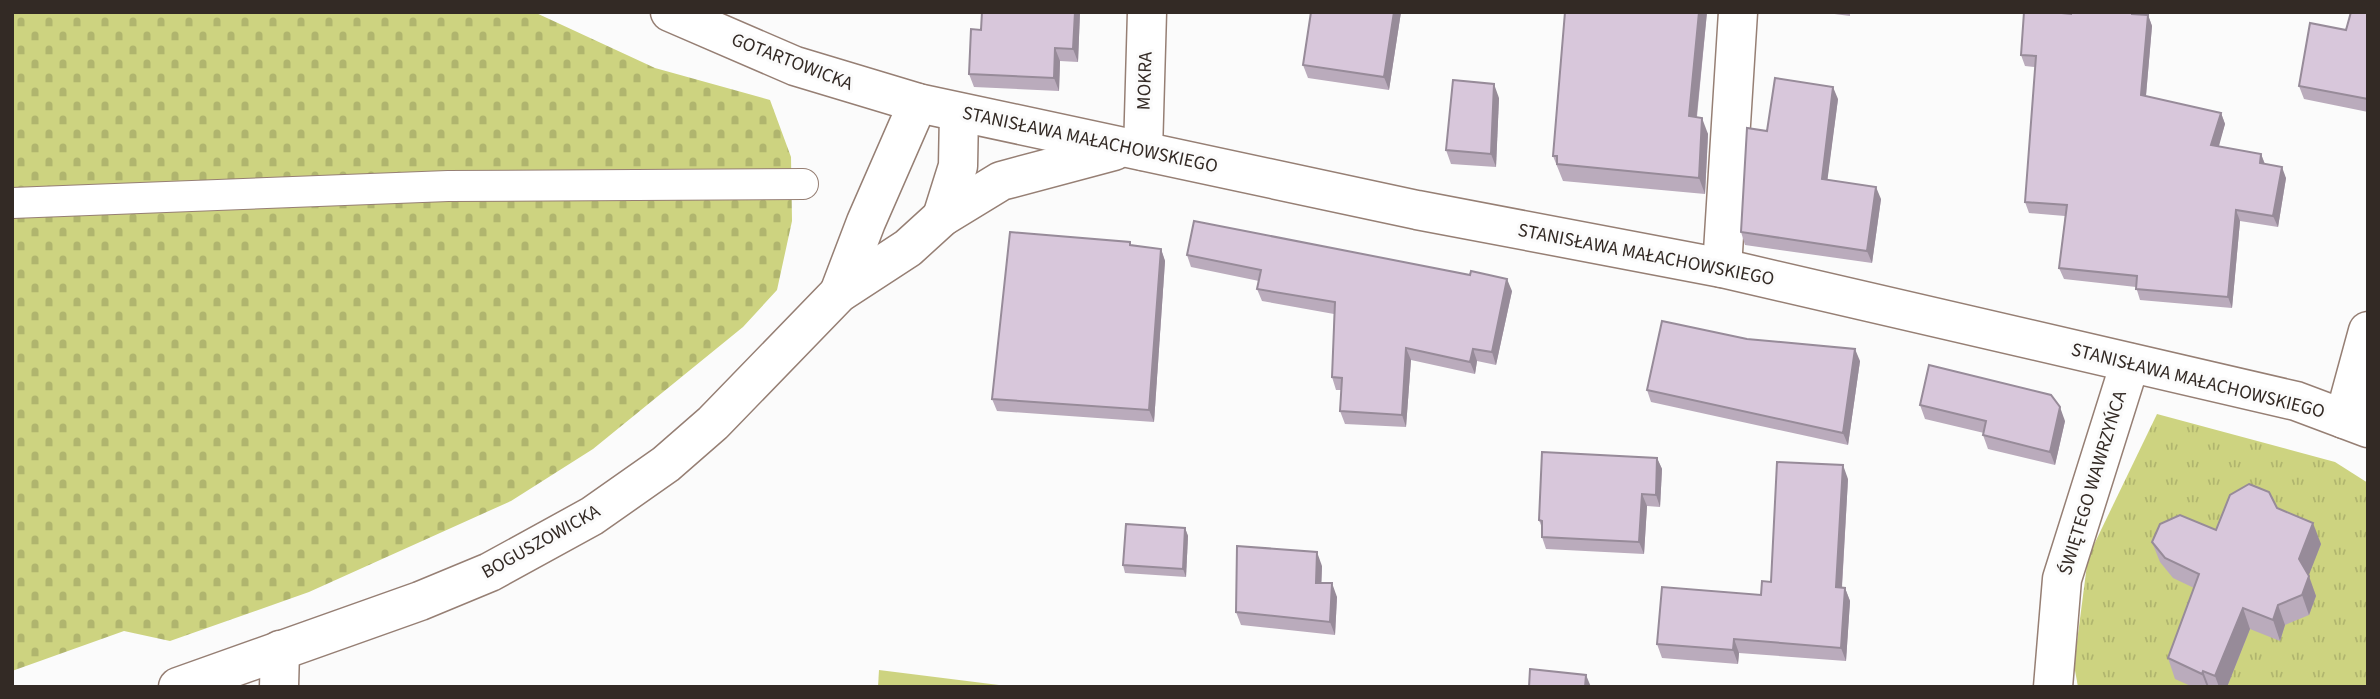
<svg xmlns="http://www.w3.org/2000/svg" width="2380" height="699" font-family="'Source Sans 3',sans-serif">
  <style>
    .green { fill: #cdd380 }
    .cemetery { fill: url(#cemetery-stones) }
    .park { fill: url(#park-tufts) }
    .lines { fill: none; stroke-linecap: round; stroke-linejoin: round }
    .pedestrian-casing { stroke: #967f74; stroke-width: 32 }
    .minor-casing { stroke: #967f74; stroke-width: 41 }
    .tertiary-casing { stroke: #967f74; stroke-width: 41 }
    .pedestrian { stroke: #fff; stroke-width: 30 }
    .minor { stroke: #fff; stroke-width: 38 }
    .tertiary { stroke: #fff; stroke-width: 38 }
    .wall { fill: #baabbc }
    .shaded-wall { fill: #978b99 }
    .building { fill: #d8c7db; stroke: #978b99; stroke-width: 2 }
    .labels { text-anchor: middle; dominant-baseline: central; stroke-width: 6; stroke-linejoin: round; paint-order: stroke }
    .street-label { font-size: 19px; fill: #332a25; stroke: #fbfbfb }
  </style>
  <defs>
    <pattern id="cemetery-stones" width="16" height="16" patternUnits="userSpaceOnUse" patternTransform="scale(1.75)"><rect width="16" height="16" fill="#cdd380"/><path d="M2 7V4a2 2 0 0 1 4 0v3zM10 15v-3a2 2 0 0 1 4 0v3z" fill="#b0b56e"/></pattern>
    <pattern id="park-tufts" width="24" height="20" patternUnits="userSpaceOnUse" patternTransform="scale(1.75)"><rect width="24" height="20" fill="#cdd380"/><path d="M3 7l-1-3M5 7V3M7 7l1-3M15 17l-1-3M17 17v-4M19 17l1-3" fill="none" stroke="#b0b56e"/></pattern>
  </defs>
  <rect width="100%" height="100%" fill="#fbfbfb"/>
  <!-- green -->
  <path class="green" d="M879,670L1015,687H878Z"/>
  <!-- cemetery -->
  <path class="cemetery" d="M12,12H534L655,68L770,100L791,157L792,221L777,290L743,327L593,449L511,501L309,592L170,641L124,631L12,671Z"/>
  <!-- park -->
  <path class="park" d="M2157,414L2335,462L2368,483V687H2078L2074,665L2088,557Z"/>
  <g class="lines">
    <!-- pedestrian casing -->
    <g class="pedestrian-casing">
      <path id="pedestrian" d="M12,203L448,186L803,184"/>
    </g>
    <!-- minor casing -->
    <g class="minor-casing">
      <g id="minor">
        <path d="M1143,151L1147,12"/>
        <path d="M1722,268L1738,12"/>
        <path d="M2344,419L2368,331"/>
        <path d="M279,687L280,650"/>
        <path d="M2053,687L2062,579L2130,363"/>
      </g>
    </g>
    <!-- tertiary casing -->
    <g class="tertiary-casing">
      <g id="tertiary">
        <path d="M670,12L795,66L918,103L1417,210L1722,268L2296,401L2368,428"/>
        <path d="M942,217L958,166L959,113"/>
        <path d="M839,293L866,222L918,103"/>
        <path d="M178,687L420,601L490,572L592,516L666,464L713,423L839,293L908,248L942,217L1001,181L1114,151"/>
      </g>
    </g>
    <!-- pedestrian -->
    <use href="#pedestrian" class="pedestrian"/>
    <!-- minor -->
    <use href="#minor" class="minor"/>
    <!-- tertiary -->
    <use href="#tertiary" class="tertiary"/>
  </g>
  <!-- wall -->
  <g class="wall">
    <path d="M1080,12L1078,62L1060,61L1059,91L974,87L969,74L981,30Z"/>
    <path d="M1401,12L1389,90L1308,78L1303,65Z"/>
    <path d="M1565,12H1707L1697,117L1708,134L1705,194L1563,181L1553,156Z"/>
    <path d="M1819,12H1850V16Z"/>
    <path d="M2071,12H2137V14L2148,15L2152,26L2146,96L2221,113L2225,124L2218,146L2261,154L2265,164L2286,178L2278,227L2240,221L2232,308L2140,300L2136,287L2064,279L2059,268L2065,216L2029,213L2025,202L2035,67L2025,66L2021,55L2071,14Z"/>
    <path d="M2368,12V112L2304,99L2299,86L2346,30Z"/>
    <path d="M1499,98L1496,167L1451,164L1446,150Z"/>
    <path d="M1838,99L1827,180L1881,199L1872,263L1745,245L1741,232L1767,131Z"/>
    <path d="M1132,246L1161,249L1165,261L1154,422L997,411L992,399Z"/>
    <path d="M1187,255L1512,291L1496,365L1477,361L1475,374L1411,360L1406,427L1345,424L1340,411L1341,390H1336L1332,377L1334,314L1262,301L1257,289L1259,281L1191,267Z"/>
    <path d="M1747,339L1860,361L1848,445L1651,402L1647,390Z"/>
    <path d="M1920,405L2065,421L2055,465L1988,449L1983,435L1984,433L1925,419Z"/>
    <path d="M1657,458L1662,469L1660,507L1647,506L1644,554L1546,549L1542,537V528L1539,520Z"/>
    <path d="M1848,479L1842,588H1845L1850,601L1846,661L1739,653L1738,664L1662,658L1657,644L1761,595Z"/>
    <path d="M2277,508L2321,544L2308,576L2316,596L2309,615L2285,625L2280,641L2250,629L2227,687H2193L2175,679L2168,658L2194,588L2173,578L2160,562L2152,542L2216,530Z"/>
    <path d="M1185,528L1188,536L1186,577L1125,573L1123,565Z"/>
    <path d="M1322,566L1321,583L1337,597L1335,635L1241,625L1236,612Z"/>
  </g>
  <!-- shaded-wall -->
  <g class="shaded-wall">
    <path d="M1075,12H1080L1078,62L1073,49Z"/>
    <path d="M1394,12H1401L1389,90L1384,77Z"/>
    <path d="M1699,12H1707L1695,132L1689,116Z"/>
    <path d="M2148,15L2152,26L2145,106L2141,95Z"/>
    <path d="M1055,48L1060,61L1059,91L1054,78Z"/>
    <path d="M1494,84L1499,98L1496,167L1491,154Z"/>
    <path d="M1833,87L1838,99L1826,191L1822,179Z"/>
    <path d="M2221,113L2225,124L2216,157L2211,145Z"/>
    <path d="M1702,118L1708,134L1705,194L1699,178Z"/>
    <path d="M2261,154L2265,165L2260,163Z"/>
    <path d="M2282,167L2286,178L2278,227L2273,216Z"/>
    <path d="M1876,187L1881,199L1872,263L1867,251Z"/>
    <path d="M2236,210L2240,221L2232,308L2228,297Z"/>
    <path d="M1161,249L1165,261L1154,422L1149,410Z"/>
    <path d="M1507,279L1512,291L1496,365L1492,352Z"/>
    <path d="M1406,348L1411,360L1406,427L1402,415Z"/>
    <path d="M1473,349L1477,361L1475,374L1470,362Z"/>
    <path d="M1855,349L1860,361L1848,445L1843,433Z"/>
    <path d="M2060,407L2065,421L2055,465L2050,452Z"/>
    <path d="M1657,458L1662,469L1660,507L1656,495Z"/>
    <path d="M1843,465L1848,479L1841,601L1836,587Z"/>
    <path d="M1642,494L1647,506L1644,554L1639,542Z"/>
    <path d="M2313,523L2321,544L2307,580L2299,559Z"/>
    <path d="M1185,528L1188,536L1186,577L1183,569Z"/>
    <path d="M1317,552L1322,566L1321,596L1316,583Z"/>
    <path d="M2309,576L2316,596L2309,615L2302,595Z"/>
    <path d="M1332,583L1337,597L1335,635L1330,622Z"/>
    <path d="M1845,588L1850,601L1846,661L1841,648Z"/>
    <path d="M2278,605L2285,625L2280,641L2273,620Z"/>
    <path d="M2243,608L2250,629L2227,687H2219L2215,676Z"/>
    <path d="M1734,639L1739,653L1738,664L1733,650Z"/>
    <path d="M2203,671L2209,687H2207L2202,674Z"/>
    <path d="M1586,675L1591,687H1585Z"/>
  </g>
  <!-- building -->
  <g class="building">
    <path d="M982,12H1075L1073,49L1055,48L1054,78L969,74L971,29L981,30Z"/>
    <path d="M1311,12H1394L1384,77L1303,65Z"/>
    <path d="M1565,12H1699L1689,116L1702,118L1699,178L1557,164V156H1553Z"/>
    <path d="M2024,12H2051L2071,14V12H2132V14L2148,15L2141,95L2221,113L2211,145L2261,154L2260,163L2282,167L2273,216L2236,210L2228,297L2136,289L2137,276L2059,268L2067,205L2025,202L2036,56L2021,55Z"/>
    <path d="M2351,12H2368V99L2299,86L2310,23L2346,30Z"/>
    <path d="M1775,78L1833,87L1822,179L1876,187L1867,251L1741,232L1747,128L1767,131Z"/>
    <path d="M1453,80L1494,84L1491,154L1446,150Z"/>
    <path d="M1194,221L1470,275L1471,271L1507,279L1492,352L1473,349L1470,362L1406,348L1402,415L1340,411L1342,378L1332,377L1335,302L1257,289L1261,270L1187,255Z"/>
    <path d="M1010,232L1130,242V245L1161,249L1149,410L992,399Z"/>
    <path d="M1662,321L1747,339L1855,349L1843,433L1647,390Z"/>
    <path d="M1929,365L2051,395L2060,407L2050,452L1983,435L1986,421L1920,405Z"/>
    <path d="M1542,452L1657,458L1656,495L1642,494L1639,542L1542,537V521L1539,520Z"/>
    <path d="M1777,462L1843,465L1836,587L1845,588L1841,648L1734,639L1733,650L1657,644L1662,587L1761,595L1762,581L1771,582Z"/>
    <path d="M2249,484L2269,492L2277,508L2313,523L2299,559L2309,576L2302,595L2278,605L2273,620L2243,608L2215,676L2203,671L2202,674L2168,658L2199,574L2165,558L2152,542L2160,524L2180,515L2216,530L2230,495Z"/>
    <path d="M1126,524L1185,528L1183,569L1123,565Z"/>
    <path d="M1237,546L1317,552L1316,583H1332L1330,622L1236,612Z"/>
    <path d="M1530,669L1586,675L1585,687H1529Z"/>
  </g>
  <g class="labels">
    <!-- street labels -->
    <g class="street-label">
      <text transform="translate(792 62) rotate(21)">GOTARTOWICKA</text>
      <text transform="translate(1145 81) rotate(-88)">MOKRA</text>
      <text transform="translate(1090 140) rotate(12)">STANISŁAWA MAŁACHOWSKIEGO</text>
      <text transform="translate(1646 255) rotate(11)">STANISŁAWA MAŁACHOWSKIEGO</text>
      <text transform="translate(2198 381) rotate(14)">STANISŁAWA MAŁACHOWSKIEGO</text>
      <text transform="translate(2093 483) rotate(-73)">ŚWIĘTEGO WAWRZYŃCA</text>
      <text transform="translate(541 542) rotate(-29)">BOGUSZOWICKA</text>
    </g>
  </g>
  <!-- border -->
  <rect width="2380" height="699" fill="none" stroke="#332a25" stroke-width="28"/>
</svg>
